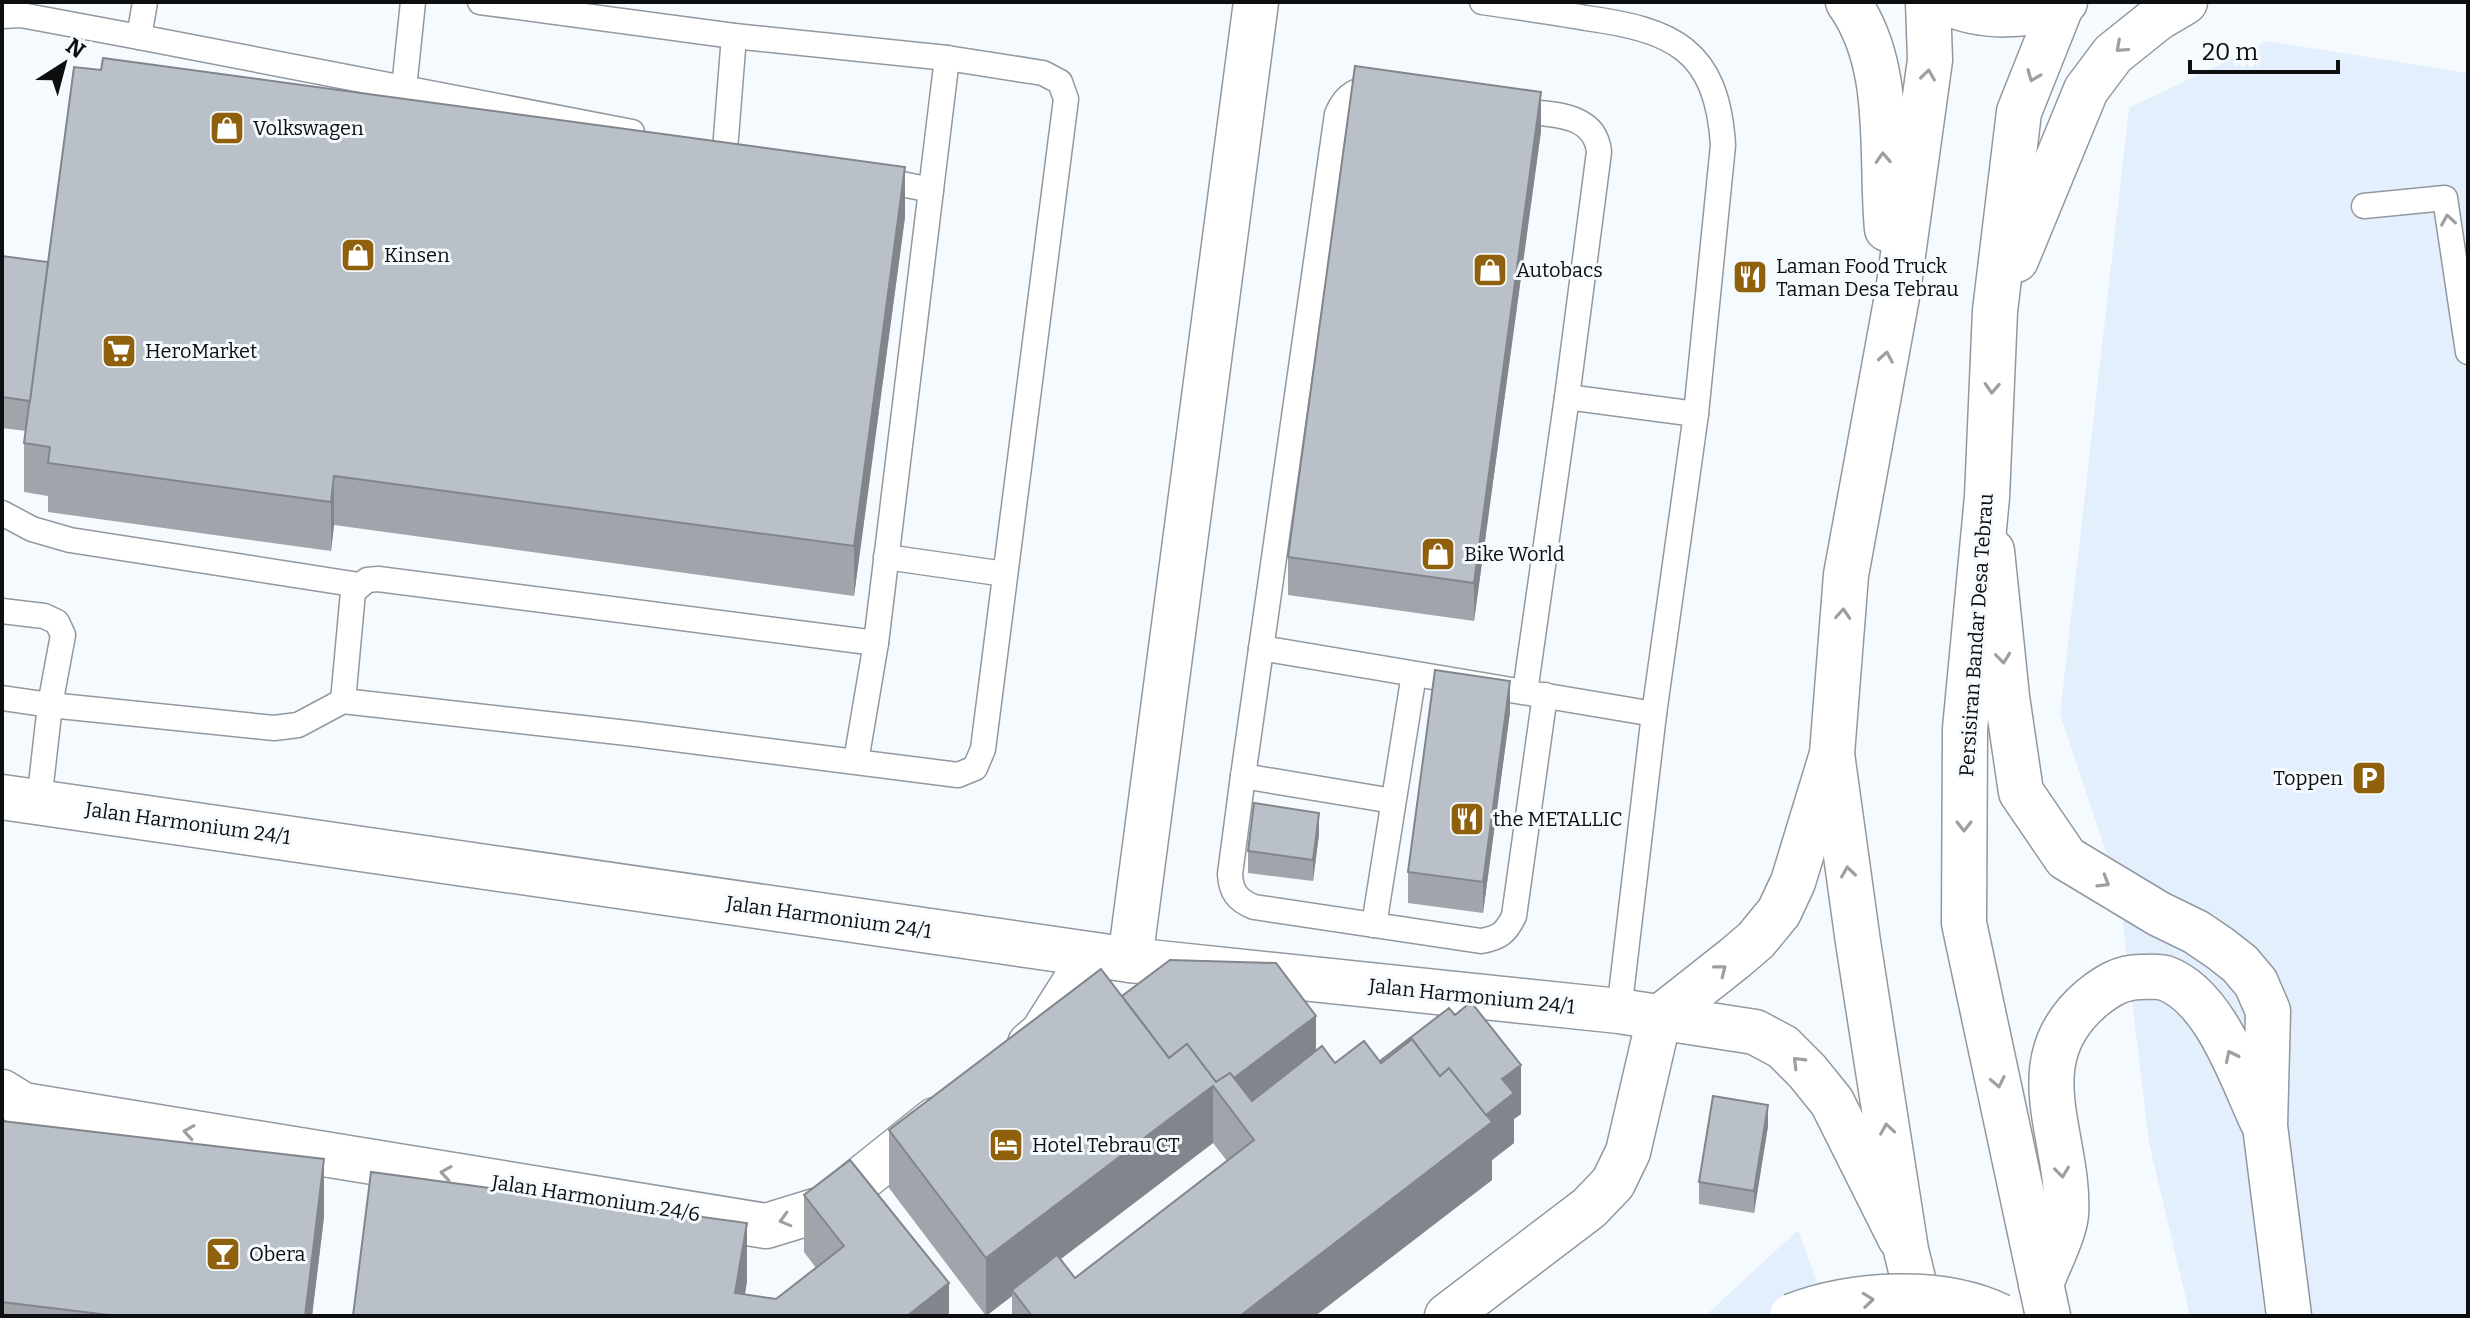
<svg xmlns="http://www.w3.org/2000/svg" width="2470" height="1318" font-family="Bitter,serif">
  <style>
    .built { fill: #e3effd }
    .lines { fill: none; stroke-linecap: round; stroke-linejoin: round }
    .lane-casing { stroke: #92989f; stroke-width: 27 }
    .street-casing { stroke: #92989f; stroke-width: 47 }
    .secondary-casing { stroke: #92989f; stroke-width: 47 }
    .lane { stroke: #fff; stroke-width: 24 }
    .street { stroke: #fff; stroke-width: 44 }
    .secondary { stroke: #fff; stroke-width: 44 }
    .secondary-bridge-casing { stroke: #92989f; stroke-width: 47; stroke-linecap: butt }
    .secondary-bridge { stroke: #fff; stroke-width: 44 }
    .wall { fill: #a0a5ac; fill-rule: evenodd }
    .shaded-wall { fill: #82868c }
    .building { fill: #bac0c8; stroke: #82868c; stroke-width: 2 }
    .oneway { stroke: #9e9f9f }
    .labels { text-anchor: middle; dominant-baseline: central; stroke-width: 6; stroke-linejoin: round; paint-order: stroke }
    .poi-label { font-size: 20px; fill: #0c0e10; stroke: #f5fafe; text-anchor: start }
    .street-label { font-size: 20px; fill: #0c0e10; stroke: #f5fafe }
  </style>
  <rect width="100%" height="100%" fill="#f5fafe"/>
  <!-- built -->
  <g class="built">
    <path d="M2268,41L2468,73V1316H2190L2149,1143L2119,891L2060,714L2129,108Z"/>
    <path d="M1798,1230L1829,1316H1705Z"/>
  </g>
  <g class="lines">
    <!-- lane casing -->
    <g class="lane-casing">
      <g id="lane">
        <path d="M145,2L139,37L632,132"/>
        <path d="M1482,2C1517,7 1552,12 1586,18C1673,30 1717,49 1723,145L1696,414L1654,714L1619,1011"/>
        <path d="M2,16L21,15L139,37"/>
        <path d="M404,88L413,2"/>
        <path d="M1380,90C1358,87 1346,93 1337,114L1243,776L1230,874C1231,892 1237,900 1254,907L1481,941C1499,938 1506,933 1514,916L1545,695"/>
        <path d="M1512,110C1545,115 1595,110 1599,152L1567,397L1696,414"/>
        <path d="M725,150L734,36"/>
        <path d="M931,190L947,58"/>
        <path d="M2364,206L2445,198L2468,352"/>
        <path d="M2,513L32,529L70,540L359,585"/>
        <path d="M886,557L1005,574"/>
        <path d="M2,611L44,616L57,622L63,635L50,705L2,698"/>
        <path d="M1261,648L1654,714"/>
        <path d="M1525,692L1567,397"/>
        <path d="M343,701L353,592L367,580L378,579L876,643L931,190L872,178"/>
        <path d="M856,761L876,643"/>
        <path d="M1243,776L1393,801"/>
        <path d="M39,802L50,705L274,728L298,725L343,701L636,734L958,775L975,768L983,749L1066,99L1060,82L1043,73L947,58L734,36L480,2"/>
        <path d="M1374,925L1414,674"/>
      </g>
    </g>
    <!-- street casing -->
    <g class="street-casing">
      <g id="street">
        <path d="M1992,551L2007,697L2021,792L2066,858L2159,914L2196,932L2221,949L2240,964L2256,983L2268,1011L2265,1126L2289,1316"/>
        <path d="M2,797L1130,960L1619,1011L1755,1032L1783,1047L1807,1071L1832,1102L1900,1238"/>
        <path d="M1130,960L1256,2"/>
        <path d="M1659,1018L1735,958L1756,940L1779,912L1793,882L1832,754"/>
        <path d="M1030,1044L1042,1034L1092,955"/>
        <path d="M2,1092L23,1105L766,1226L825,1208L935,1120"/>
        <path d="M2041,1284C2048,1265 2064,1234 2066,1215C2071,1137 2016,1062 2092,998C2107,986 2121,977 2141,977C2148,977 2158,976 2165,978C2215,996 2241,1076 2262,1121"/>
        <path d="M1447,1316L1589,1208L1613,1183L1628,1152L1659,1018"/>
      </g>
    </g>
    <!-- secondary casing -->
    <g class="secondary-casing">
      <g id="secondary">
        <path d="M1848,2C1894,66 1880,155 1887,229"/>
        <path d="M1945,2C1982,19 2028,18 2065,2"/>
        <path d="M2016,260L2086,90L2113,54L2158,18L2185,2"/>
        <path d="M1922,1316L1906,1250L1858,942L1832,754L1846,575L1898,291L1930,60L1928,2"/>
        <path d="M2048,1316L1964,923L1965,729L1987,497L1995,311L2019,112L2062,4"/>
      </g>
    </g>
    <!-- lane -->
    <use href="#lane" class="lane"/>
    <!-- street -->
    <use href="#street" class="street"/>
    <!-- secondary -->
    <use href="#secondary" class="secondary"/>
    <!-- secondary-bridge casing -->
    <g class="secondary-bridge-casing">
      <path id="secondary-bridge" d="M1792,1316C1852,1293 1941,1287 2000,1316"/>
    </g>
    <!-- secondary-bridge -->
    <use href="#secondary-bridge" class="secondary-bridge"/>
  </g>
  <!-- wall -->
  <g class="wall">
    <path d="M1541,131L1474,621L1288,595V557Z"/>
    <path d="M905,217L854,596L334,525L331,551L48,512V496L24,492V443L26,431L2,428V256L48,262Z"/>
    <path d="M1510,712L1483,913L1408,903V872Z"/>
    <path d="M1319,834L1313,881L1248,873V851Z"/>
    <path d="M1122,996L1316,1050L1335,1063L1380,1061L1521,1114L1514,1119V1143L1492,1160V1180L1315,1316H1012V1296L986,1316L889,1188V1130ZM1213,1143L1227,1161L1075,1278L1060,1259Z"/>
    <path d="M2,1121L324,1217L312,1316H2Z"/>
    <path d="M1768,1126L1754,1213L1699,1204V1182Z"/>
    <path d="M804,1195L949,1316H353L747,1281L745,1295L776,1299L816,1268L804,1252Z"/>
  </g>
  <!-- shaded-wall -->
  <g class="shaded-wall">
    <path d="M1541,92V131L1474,621V583Z"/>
    <path d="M905,167V217L854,596V546Z"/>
    <path d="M334,476V525L331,551V502Z"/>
    <path d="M1510,681V712L1483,913V882Z"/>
    <path d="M1319,813V834L1313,881V860Z"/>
    <path d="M1316,1016V1065L1241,1122L1217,1090Z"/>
    <path d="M1521,1065V1114L1514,1119V1143L1492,1160V1180L1315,1316H1240L1482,1118L1502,1079Z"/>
    <path d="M1213,1086V1143L1015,1294L1012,1290V1296L986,1316V1258Z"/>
    <path d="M1768,1105V1126L1754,1213V1191Z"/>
    <path d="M324,1159V1217L312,1316H305Z"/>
    <path d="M747,1223V1281L741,1316L735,1293Z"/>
    <path d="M949,1283V1316H907Z"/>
  </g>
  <!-- building -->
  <g class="building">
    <path d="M103,58L905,167L854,546L334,476L331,502L48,463L50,447L24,443L74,67L101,70Z"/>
    <path d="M1355,66L1541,92L1474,583L1288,557Z"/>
    <path d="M2,256L48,262L30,401L2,397Z"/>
    <path d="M1435,670L1510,681L1483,882L1408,872Z"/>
    <path d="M1254,803L1319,813L1313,860L1248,851Z"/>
    <path d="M1170,960L1276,963L1316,1016L1234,1078L1230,1073L1216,1082L1187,1044L1169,1058L1122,996Z"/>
    <path d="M1101,969L1169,1058L1187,1044L1216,1082L1230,1073L1252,1101L1322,1046L1335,1063L1364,1041L1381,1063L1412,1039L1440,1076L1449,1068L1492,1122L1240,1316H1032L1012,1290L1057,1255L1075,1278L1254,1140L1213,1086L986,1258L889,1130Z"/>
    <path d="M1471,1002L1521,1065L1502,1079L1514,1093L1486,1115L1449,1068L1440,1076L1412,1039L1381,1063L1380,1061L1449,1008L1455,1015Z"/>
    <path d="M1713,1096L1768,1105L1754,1191L1699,1182Z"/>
    <path d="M2,1121L324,1159L305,1316H117L2,1302Z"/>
    <path d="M850,1160L949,1283L907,1316H353L371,1172L747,1223L735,1293L776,1299L844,1246L804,1195Z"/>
  </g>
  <!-- one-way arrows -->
  <defs><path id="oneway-chevron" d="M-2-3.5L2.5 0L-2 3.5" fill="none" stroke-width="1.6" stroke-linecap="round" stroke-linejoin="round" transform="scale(2)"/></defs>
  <g class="oneway">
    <use href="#oneway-chevron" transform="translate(2121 47) rotate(138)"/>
    <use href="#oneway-chevron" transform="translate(1928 75) rotate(-82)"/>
    <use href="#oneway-chevron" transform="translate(2033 76) rotate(112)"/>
    <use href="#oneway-chevron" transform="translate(1883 158) rotate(-93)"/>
    <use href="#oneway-chevron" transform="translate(2448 220) rotate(-99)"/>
    <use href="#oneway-chevron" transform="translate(1886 357) rotate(-80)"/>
    <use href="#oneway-chevron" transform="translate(1992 388) rotate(93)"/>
    <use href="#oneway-chevron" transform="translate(1843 614) rotate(-86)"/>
    <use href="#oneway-chevron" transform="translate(2003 658) rotate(84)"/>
    <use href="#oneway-chevron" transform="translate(1964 826) rotate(90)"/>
    <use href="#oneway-chevron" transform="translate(1848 872) rotate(-98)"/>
    <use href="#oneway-chevron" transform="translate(2104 882) rotate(31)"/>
    <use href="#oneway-chevron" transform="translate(1721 970) rotate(-38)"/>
    <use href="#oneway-chevron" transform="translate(2231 1056) rotate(-116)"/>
    <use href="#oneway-chevron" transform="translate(1798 1062) rotate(-135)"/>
    <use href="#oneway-chevron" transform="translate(1998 1082) rotate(78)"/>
    <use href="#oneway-chevron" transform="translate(1887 1129) rotate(-99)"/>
    <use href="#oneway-chevron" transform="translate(189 1132) rotate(-171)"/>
    <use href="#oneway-chevron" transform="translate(2062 1172) rotate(83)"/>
    <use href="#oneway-chevron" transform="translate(446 1173) rotate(-171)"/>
    <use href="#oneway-chevron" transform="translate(785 1220) rotate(164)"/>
    <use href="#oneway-chevron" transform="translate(1868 1300) rotate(-6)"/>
  </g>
  <!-- icons -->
  <defs>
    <g id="shop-square" transform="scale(1.8)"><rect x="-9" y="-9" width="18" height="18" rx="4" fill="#90610d" stroke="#f5fafe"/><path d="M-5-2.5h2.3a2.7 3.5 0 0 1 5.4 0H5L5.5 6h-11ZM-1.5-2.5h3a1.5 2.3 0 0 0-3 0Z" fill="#fff"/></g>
    <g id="restaurant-square" transform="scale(1.8)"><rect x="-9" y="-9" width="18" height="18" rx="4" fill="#90610d" stroke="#f5fafe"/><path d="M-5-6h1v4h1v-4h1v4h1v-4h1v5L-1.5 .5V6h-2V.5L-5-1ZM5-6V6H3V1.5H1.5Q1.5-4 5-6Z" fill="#fff"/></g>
    <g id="supermarket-square" transform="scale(1.8)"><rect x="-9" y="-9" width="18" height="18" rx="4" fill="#90610d" stroke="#f5fafe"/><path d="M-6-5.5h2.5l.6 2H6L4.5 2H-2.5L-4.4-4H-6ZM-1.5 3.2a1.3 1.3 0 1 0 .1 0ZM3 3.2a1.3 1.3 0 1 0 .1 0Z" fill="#fff"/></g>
    <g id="parking-square" transform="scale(1.8)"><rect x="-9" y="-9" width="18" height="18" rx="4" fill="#90610d" stroke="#f5fafe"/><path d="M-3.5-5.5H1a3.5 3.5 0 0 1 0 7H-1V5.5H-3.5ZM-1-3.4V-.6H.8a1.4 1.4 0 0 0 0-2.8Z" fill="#fff"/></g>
    <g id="hotel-square" transform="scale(1.8)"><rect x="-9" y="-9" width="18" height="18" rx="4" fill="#90610d" stroke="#f5fafe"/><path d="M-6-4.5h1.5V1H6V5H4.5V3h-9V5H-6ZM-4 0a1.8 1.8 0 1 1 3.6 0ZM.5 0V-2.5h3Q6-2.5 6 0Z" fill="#fff"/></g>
    <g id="bar-square" transform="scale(1.8)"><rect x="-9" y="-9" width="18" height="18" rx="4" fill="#90610d" stroke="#f5fafe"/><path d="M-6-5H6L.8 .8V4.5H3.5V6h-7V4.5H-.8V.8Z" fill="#fff"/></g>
  </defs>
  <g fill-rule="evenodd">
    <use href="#shop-square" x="227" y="128"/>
    <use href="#shop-square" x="358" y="255"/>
    <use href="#shop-square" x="1490" y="270"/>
    <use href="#restaurant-square" x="1750" y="277"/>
    <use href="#supermarket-square" x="119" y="351"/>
    <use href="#shop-square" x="1438" y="554"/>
    <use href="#parking-square" x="2369" y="778"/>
    <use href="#restaurant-square" x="1467" y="819"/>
    <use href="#hotel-square" x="1006" y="1145"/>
    <use href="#bar-square" x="223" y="1254"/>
  </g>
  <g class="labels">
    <!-- poi labels -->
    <g class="poi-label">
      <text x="253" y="128">Volkswagen</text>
      <text x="384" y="255">Kinsen</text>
      <text x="1776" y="266">Laman Food Truck<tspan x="1776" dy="23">Taman Desa Tebrau</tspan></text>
      <text x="1516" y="270">Autobacs</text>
      <text x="145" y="351">HeroMarket</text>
      <text x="1464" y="554">Bike World</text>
      <text x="2343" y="778" text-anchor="end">Toppen</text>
      <text x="1493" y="819">the METALLIC</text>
      <text x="1032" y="1145">Hotel Tebrau CT</text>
      <text x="249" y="1254">Obera</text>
    </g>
    <!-- street labels -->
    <g class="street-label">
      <text transform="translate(1976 635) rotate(-86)">Persisiran Bandar Desa Tebrau</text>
      <text transform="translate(188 823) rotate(8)">Jalan Harmonium 24/1</text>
      <text transform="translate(829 917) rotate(8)">Jalan Harmonium 24/1</text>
      <text transform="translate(1472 996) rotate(6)">Jalan Harmonium 24/1</text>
      <text transform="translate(596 1198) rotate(9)">Jalan Harmonium 24/6</text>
    </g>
  </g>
  <!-- border -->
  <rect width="2470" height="1318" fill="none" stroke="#0c0e10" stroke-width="8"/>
  <!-- north arrow -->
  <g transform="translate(64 64) rotate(36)" stroke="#f5fafe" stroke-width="6" paint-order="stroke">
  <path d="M0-6L14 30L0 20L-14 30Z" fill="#0c0e10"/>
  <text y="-12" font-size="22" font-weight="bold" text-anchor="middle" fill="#0c0e10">N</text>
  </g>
  <!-- scale -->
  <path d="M2190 60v12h148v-12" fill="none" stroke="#0c0e10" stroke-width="4"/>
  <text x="2202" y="60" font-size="24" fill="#0c0e10" stroke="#f5fafe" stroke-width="6" paint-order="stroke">20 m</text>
</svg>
